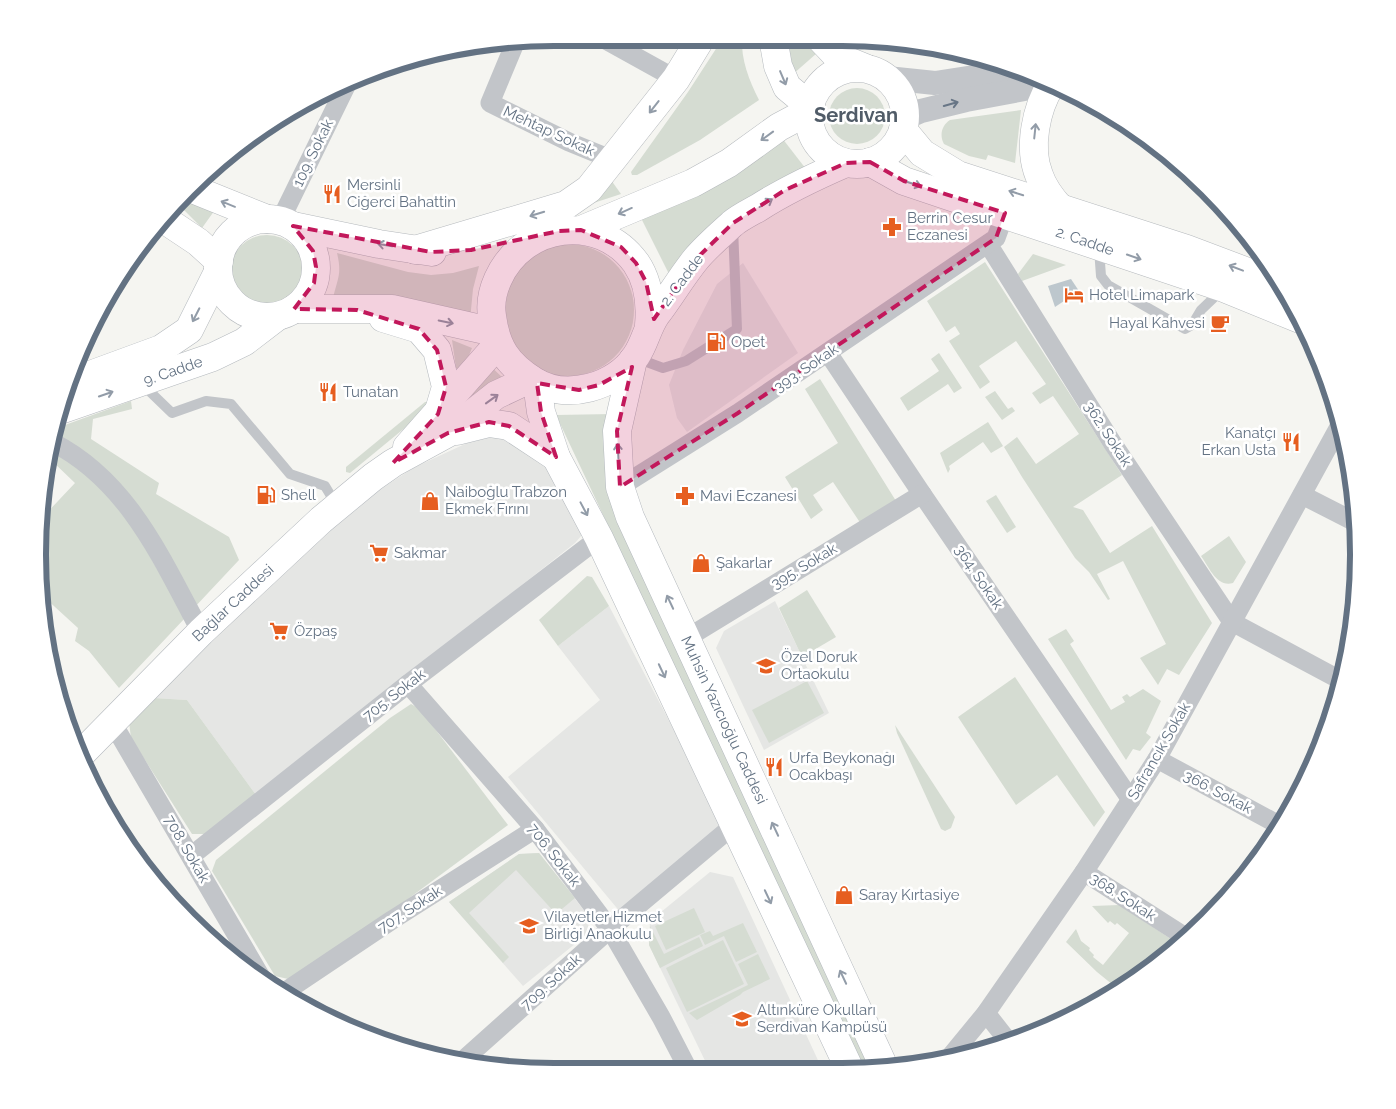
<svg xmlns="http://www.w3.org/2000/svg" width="1396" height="1109" font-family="Raleway,sans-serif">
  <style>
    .built { fill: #e5e6e4 }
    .green { fill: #d5dcd2 }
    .water { fill: #bdc7cd }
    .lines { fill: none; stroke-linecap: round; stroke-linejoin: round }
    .secondary-casing { stroke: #b4b9be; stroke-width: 29 }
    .primary-casing { stroke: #b5b9bd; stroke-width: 29 }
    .service { stroke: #c2c5c9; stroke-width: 10 }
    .minor { stroke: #c2c5c9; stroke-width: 19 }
    .tertiary { stroke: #c2c5c9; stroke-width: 24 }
    .secondary { stroke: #fff; stroke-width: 28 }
    .primary { stroke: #fff; stroke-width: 28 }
    .oneway { stroke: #929ca8 }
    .oneway2 { stroke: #687686 }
    .marked { fill: #c2185b; fill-opacity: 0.2; stroke: #c2185b; stroke-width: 4; stroke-dasharray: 10 6; stroke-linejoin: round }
    .labels { text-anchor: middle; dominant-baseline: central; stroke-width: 5; stroke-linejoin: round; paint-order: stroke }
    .street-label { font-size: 15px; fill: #637283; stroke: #fff }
    .poi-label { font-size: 15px; fill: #637283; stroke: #fff; text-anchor: start }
    .district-label { font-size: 20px; font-weight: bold; fill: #515c68; stroke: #fff }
    .rim { fill: none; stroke: #637283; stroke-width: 6 }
  </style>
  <rect width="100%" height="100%" fill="#f5f5f1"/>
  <!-- built -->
  <g class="built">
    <path d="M743,263L798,353L687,432L677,418L669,385L683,350L717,284Z"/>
    <path d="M509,431L542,461L583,529L581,536L575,543L256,795L187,700L154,698L307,546L363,501L413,468L491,432Z"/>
    <path d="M775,601L829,713L764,750L716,648L724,631Z"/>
    <path d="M609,606L724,826L621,913L508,777L600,700L558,646Z"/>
    <path d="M539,853L590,918L586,935L523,986L449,902L519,854Z"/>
    <path d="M710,872L733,877L823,1071H710L649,945L650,921Z"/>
  </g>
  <!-- green -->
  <g class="green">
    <path d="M723,38H742C741,60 749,80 759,100L700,140L637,175H632L631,172L688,92Z"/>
    <path d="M783,38H805L817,53L792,75Z"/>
    <circle cx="857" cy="116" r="28"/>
    <path d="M1021,110L1015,163L988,155L986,160L969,156L944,144C939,135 942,125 950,120Z"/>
    <path d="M782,138L806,169L672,280L640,216Z"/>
    <path d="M611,180L621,194L551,217Z"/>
    <path d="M184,195L217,207L202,228L185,211L176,206Z"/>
    <circle cx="267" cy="272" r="37"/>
    <circle cx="568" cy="310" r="66"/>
    <path d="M141,252L90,349L86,347L107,296Z"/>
    <path d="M337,253L408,272L431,275L453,273L479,266L473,289L470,320L333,298C338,277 342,274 337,253Z"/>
    <path d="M1033,254L1066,265L1022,281L1018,274Z"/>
    <path d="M985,262L1122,475L1073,507L1083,510L1110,553L1152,526L1212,623L1179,675L1167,669L1158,685L1140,658L1166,644L1123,561L1097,574L1110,599L1108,600L1089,572L1075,558L1022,477L1004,447L1017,437L1036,464L1079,434L1053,396L1040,404L1032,393L1046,384L1016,341L979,366L990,382L980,389L949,341L960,334L955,326L946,332L927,301Z"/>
    <path d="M452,340L472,348L463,370L456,368Z"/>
    <path d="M939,353L962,388L954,393L948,384L908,411L900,398L939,371L931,359Z"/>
    <path d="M486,362L504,379L474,396L470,392Z"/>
    <path d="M820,379L896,501L861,524L833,482L813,495L823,510L811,519L785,477L838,443L805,389Z"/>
    <path d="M995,391L1008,409L1012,407L1015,411L1002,420L985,397Z"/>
    <path d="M131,401L132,409L93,419L91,439L159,483L156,494L229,537L239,560L193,609L167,560L53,438L54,429Z"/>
    <path d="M425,402H428L429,408L350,473L346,472V467Z"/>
    <path d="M612,414V472L872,1070H865L556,415Z"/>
    <path d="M988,422L1003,446L991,453L983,442L949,466L950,469L948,473L940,453Z"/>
    <path d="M52,447L118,500L185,618L119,688L89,651L75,641L78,628L43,596L38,554L42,518L75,483L50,459Z"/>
    <path d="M996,495L1016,527L1007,533L986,501Z"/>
    <path d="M1229,536L1246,562L1233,583C1217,588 1209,567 1201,556Z"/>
    <path d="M587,576L592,577L609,606L558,646L539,620Z"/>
    <path d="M807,590L836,637L802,657L779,608Z"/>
    <path d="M1066,629L1074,641L1070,644L1111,710L1125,702L1122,697L1127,694L1130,697L1143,689L1161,701L1146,733L1151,737L1140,751L1133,749L1126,760L1048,639Z"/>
    <path d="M1015,677L1105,812L1094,827L1057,775L1016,805L958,717Z"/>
    <path d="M807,681L824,713L769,743L752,710Z"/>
    <path d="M154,698L187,700L256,795L210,834H192L131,738L129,722Z"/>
    <path d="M411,704L420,709L508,825L297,981L275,976L212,871L216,860L390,718Z"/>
    <path d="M895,725L955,817L951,828L945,831L941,829L897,733Z"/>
    <path d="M539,853L575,898L556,914L516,870L469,913L509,957L503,963L449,902L519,854Z"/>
    <path d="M1119,905L1171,939L1158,959L1159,960L1118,989L1097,972L1066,942L1076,929L1081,941L1090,948L1089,950L1094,955L1093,957L1103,965L1129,933L1117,923L1115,925L1110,921L1108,923L1092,906Z"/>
    <path d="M694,908L705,932L666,950L655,926Z"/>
    <path d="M743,923L757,952L736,962L724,936L705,945L700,935L710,931L713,936Z"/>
    <path d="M650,926L664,954L699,937L703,946L660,968L649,945Z"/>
    <path d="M723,940L744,984L687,1012L666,968Z"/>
    <path d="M758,954L770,979L743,992L740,995L697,1020L689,1013L748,985L738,964Z"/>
  </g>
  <!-- water -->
  <path class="water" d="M1071,279L1079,291L1055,307L1048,286Z"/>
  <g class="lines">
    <!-- secondary casing -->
    <g class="secondary-casing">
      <g id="secondary">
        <path d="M773,38L778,66L787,87L811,107"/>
        <path d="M820,38L838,57L865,68"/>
        <path d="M383,318L419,329L437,350L446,387L438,414"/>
        <path d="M633,360L617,431L620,487L630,517L885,1069"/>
        <path d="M71,382L161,349L189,330L218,272"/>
        <path d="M537,383L541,412L556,457L599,538L850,1070"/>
        <path d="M60,410L213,357L244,342L278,316"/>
        <path d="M457,431L489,423L509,426L556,457"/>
        <path d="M407,447L498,344"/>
        <path d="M82,753L201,632L321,520L373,477L393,463L448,433L496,395L530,379"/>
      </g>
    </g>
    <!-- primary casing -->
    <g class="primary-casing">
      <g id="primary">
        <circle cx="857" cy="116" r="48"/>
        <path d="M1051,85C1036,108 1028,148 1039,175C1043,187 1051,198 1060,208"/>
        <path d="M903,130L922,153L958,175L1187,249L1282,285"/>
        <path d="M870,162L904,181L1224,288L1300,319"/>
        <path d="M190,188L267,219"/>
        <circle cx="267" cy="268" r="49"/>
        <path d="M165,220L198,242L219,261"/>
        <path d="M293,226L379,244L432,252"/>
        <path d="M581,230L693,183L729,163L779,127L809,111"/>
        <path d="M415,250L566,205L589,189L676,79L701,38"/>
        <path d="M294,309H392L494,332"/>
        <path d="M649,325C651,303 649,282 636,263C599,212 523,223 498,279C493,290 490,304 492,316C496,347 507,364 534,381C566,401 616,387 636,356C645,343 647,328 656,315C670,297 682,276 696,259C706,247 720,235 732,224C739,218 749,213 758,208C786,190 816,176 846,163"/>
      </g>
    </g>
    <!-- service -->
    <g class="service">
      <path d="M1099,249L1101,276L1108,285L1185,329L1192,325L1201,310L1223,289"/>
      <path d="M636,358L663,368L686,361L737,329L733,227"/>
      <path d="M143,385L172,413L206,401L231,404L290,474L325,486L337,506"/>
    </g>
    <!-- minor -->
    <g class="minor">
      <path d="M602,38L676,79"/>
      <path d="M515,43L490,103L569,142L613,160"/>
      <path d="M280,221L346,86"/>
      <path d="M988,244L1113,444L1232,622L1342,681"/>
      <path d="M828,353L922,494L1131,800"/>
      <path d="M52,442C129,481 162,560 201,632"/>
      <path d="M620,487L738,413L996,238L1005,213"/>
      <path d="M1302,495L1355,522"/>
      <path d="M687,638L922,494"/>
      <path d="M408,684L535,829L610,929L661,1017L689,1071"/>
      <path d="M112,722L261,977"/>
      <path d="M1157,759L1279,825"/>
      <path d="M191,856L408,684L599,538"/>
      <path d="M1084,872L1187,938"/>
      <path d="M286,991L392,920L535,829"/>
      <path d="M986,1013L1008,1041"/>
      <path d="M949,1058L986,1013L1084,872L1157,759L1340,425"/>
      <path d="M461,1062L610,929L734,825"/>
    </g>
    <!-- tertiary -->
    <g class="tertiary">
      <path d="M887,78L935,83L1019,70"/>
      <path d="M905,118L921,111L966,100L1051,84"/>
    </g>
    <!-- secondary -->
    <use href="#secondary" class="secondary"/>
    <!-- primary -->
    <use href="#primary" class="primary"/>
  </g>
  <!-- one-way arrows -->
  <defs><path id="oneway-shaft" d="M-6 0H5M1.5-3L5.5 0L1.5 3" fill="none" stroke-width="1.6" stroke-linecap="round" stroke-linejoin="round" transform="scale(1.25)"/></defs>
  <g class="oneway">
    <use href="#oneway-shaft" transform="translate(783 78) rotate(67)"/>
    <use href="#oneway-shaft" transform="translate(654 107) rotate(128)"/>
    <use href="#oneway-shaft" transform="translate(1035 131) rotate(-84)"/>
    <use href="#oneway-shaft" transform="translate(767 136) rotate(144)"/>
    <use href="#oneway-shaft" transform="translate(914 184) rotate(18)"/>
    <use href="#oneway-shaft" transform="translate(1016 193) rotate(-162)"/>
    <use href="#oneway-shaft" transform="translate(766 203) rotate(-32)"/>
    <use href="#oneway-shaft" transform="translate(228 204) rotate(-158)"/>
    <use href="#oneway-shaft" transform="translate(625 211) rotate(156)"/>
    <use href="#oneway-shaft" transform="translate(537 214) rotate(163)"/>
    <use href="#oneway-shaft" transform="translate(385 245) rotate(-171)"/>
    <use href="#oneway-shaft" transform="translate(1134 257) rotate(19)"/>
    <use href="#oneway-shaft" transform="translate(1236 268) rotate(-159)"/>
    <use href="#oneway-shaft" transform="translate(196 315) rotate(117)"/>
    <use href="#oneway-shaft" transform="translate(446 322) rotate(12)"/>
    <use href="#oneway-shaft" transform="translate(106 394) rotate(-19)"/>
    <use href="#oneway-shaft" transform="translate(492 399) rotate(-36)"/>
    <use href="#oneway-shaft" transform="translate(618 451) rotate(-93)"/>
    <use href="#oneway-shaft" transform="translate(584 509) rotate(62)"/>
    <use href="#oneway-shaft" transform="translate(670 602) rotate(-115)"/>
    <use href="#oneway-shaft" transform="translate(662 671) rotate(65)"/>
    <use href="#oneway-shaft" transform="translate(775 829) rotate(-115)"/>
    <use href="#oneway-shaft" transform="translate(768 897) rotate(65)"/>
    <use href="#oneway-shaft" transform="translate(843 977) rotate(-115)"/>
  </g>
  <use class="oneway2" href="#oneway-shaft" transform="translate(951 104) rotate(-16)"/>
  <!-- marked area -->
  <path class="marked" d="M870,162L904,181L1005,213L996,238L738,413L620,487L617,431L632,367L599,385L579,390L537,383L541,412L556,457L509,426L489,422L448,433L393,463L438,414L446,387L437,350L419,329L357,310L294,309L314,283L316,267L313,251L293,226L431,252L471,250L559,231L581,230L621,247L636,263L646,282L654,319L696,259L733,223L785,190L846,163Z"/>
  <!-- icons -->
  <defs>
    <g id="restaurant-bare" transform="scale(1.5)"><path d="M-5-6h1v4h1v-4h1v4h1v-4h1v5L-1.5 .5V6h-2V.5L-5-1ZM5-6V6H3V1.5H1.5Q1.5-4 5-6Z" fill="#e65e20" stroke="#fff" stroke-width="2.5" paint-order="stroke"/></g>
    <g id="pharmacy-bare" transform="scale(1.5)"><path d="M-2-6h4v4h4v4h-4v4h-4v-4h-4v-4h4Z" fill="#e65e20" stroke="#fff" stroke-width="2.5" paint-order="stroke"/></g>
    <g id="hotel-bare" transform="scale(1.5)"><path d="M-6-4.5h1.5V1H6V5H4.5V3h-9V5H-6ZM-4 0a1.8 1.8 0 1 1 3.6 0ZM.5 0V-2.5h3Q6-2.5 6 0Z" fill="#e65e20" stroke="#fff" stroke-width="2.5" paint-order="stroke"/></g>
    <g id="cafe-bare" transform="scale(1.5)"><path d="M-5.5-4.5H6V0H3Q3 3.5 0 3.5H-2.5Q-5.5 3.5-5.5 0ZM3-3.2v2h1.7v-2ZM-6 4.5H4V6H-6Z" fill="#e65e20" stroke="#fff" stroke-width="2.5" paint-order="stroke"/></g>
    <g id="fuel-bare" transform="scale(1.5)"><path d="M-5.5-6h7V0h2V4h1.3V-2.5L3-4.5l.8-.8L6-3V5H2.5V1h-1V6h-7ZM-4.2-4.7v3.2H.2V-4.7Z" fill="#e65e20" stroke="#fff" stroke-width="2.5" paint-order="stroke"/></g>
    <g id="shop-bare" transform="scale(1.5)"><path d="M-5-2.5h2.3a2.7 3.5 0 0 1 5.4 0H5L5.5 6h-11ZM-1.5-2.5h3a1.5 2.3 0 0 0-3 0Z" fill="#e65e20" stroke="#fff" stroke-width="2.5" paint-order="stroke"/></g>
    <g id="supermarket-bare" transform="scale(1.5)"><path d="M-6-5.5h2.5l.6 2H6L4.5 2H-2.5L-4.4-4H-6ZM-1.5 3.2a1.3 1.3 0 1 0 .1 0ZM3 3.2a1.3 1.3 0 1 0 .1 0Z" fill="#e65e20" stroke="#fff" stroke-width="2.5" paint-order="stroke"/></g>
    <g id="school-bare" transform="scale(1.5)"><path d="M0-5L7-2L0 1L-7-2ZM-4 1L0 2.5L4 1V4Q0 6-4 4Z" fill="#e65e20" stroke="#fff" stroke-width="2.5" paint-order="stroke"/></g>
  </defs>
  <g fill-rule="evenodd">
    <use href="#restaurant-bare" x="332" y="194"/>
    <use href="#pharmacy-bare" x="892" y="227"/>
    <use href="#hotel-bare" x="1074" y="295"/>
    <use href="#cafe-bare" x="1220" y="323"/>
    <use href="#fuel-bare" x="716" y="342"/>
    <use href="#restaurant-bare" x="328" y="392"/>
    <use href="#restaurant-bare" x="1291" y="442"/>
    <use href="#fuel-bare" x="266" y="495"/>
    <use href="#pharmacy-bare" x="685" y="496"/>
    <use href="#shop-bare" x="430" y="501"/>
    <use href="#supermarket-bare" x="379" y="553"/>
    <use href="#shop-bare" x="701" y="563"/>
    <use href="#supermarket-bare" x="279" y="631"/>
    <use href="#school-bare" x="766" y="666"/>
    <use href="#restaurant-bare" x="774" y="767"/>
    <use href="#shop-bare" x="844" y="895"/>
    <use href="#school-bare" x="529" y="926"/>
    <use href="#school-bare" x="742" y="1019"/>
  </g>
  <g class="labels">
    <!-- street labels -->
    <g class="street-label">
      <text transform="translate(549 131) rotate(25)">Mehtap Sokak</text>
      <text transform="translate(313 153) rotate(-64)">109. Sokak</text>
      <text transform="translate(1085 241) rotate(19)">2. Cadde</text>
      <text transform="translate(682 280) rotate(-53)">2. Cadde</text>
      <text transform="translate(806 368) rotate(-34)">393. Sokak</text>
      <text transform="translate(173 371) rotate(-19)">9. Cadde</text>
      <text transform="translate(1108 434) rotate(57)">362. Sokak</text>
      <text transform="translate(804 566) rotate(-31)">395. Sokak</text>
      <text transform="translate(979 577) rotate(56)">364. Sokak</text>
      <text transform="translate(233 603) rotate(-43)">Bağlar Caddesi</text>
      <text transform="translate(394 695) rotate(-38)">705. Sokak</text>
      <text transform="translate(724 720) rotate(65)">Muhsin Yazıcıoğlu Caddesi</text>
      <text transform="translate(1159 751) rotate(-60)">Safrancık Sokak</text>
      <text transform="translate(1218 792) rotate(28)">366. Sokak</text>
      <text transform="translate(187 849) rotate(60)">708. Sokak</text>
      <text transform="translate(554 855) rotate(52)">706. Sokak</text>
      <text transform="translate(1123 897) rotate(33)">368. Sokak</text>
      <text transform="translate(410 909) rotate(-33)">707. Sokak</text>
      <text transform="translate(551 982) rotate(-42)">709. Sokak</text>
    </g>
    <!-- poi labels -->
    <g class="poi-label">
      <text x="347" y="185">Mersinli<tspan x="347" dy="17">Ciğerci Bahattin</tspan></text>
      <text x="907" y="218">Berrin Cesur<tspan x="907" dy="17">Eczanesi</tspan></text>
      <text x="1089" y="295">Hotel Limapark</text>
      <text x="1205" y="323" text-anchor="end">Hayal Kahvesi</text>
      <text x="731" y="342">Opet</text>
      <text x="343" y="392">Tunatan</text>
      <text x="1276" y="433" text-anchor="end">Kanatçı<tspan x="1276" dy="17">Erkan Usta</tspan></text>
      <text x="445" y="492">Naiboğlu Trabzon<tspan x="445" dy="17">Ekmek Fırını</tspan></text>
      <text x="281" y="495">Shell</text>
      <text x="700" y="496">Mavi Eczanesi</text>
      <text x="394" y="553">Sakmar</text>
      <text x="716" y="563">Şakarlar</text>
      <text x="294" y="631">Özpaş</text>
      <text x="781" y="657">Özel Doruk<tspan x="781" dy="17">Ortaokulu</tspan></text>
      <text x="789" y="758">Urfa Beykonağı<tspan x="789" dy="17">Ocakbaşı</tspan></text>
      <text x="859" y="895">Saray Kırtasiye</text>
      <text x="544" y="917">Vilayetler Hizmet<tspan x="544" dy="17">Birliği Anaokulu</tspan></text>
      <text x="757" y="1010">Altınküre Okulları<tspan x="757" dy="17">Serdivan Kampüsü</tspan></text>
    </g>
    <!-- district labels -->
    <g class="district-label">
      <text x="856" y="115">Serdivan</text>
    </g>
  </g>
  <!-- crop -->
  <path d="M0 0H1396V1109H0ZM554 46H842A508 508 0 0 1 1350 554V555A508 508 0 0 1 842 1063H554A508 508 0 0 1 46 555V554A508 508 0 0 1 554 46Z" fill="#fff" fill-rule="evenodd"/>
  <path class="rim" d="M554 46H842A508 508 0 0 1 1350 554V555A508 508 0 0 1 842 1063H554A508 508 0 0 1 46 555V554A508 508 0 0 1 554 46Z"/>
</svg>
